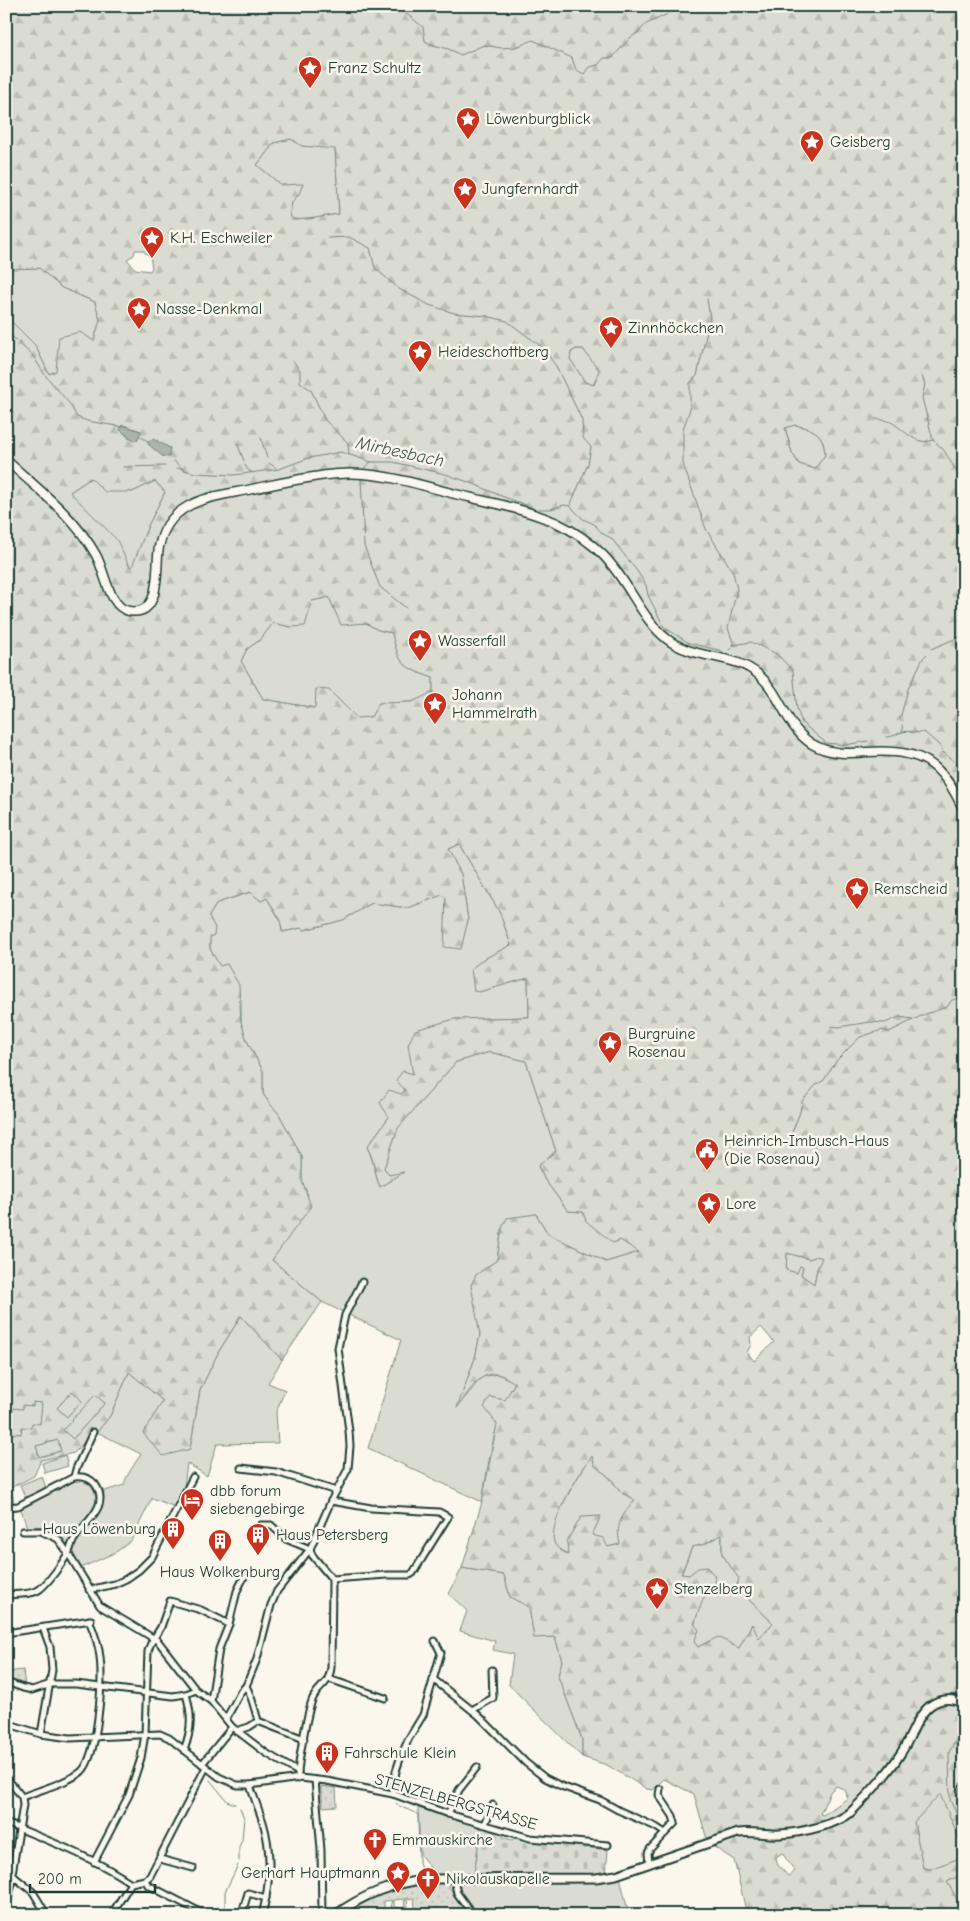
<svg xmlns="http://www.w3.org/2000/svg" width="970" height="1921" font-family="'Comic Neue',sans-serif">
  <style>
    .grass { fill: #dbdcd1; stroke: #7d8c82 }
    .forest { fill: url(#forest-firs); stroke: #7d8c82; fill-rule: evenodd }
    .cemetery { fill: url(#cemetery-stones); stroke: #7d8c82 }
    .park { fill: url(#park-dots); stroke: #7d8c82 }
    .water { fill: #adb4aa; stroke: #74847b }
    .lines { fill: none; stroke-linecap: round; stroke-linejoin: round }
    .stream { stroke: #74847b; stroke-width: 1 }
    .street-casing { stroke: #1f3d34; stroke-width: 9 }
    .secondary-casing { stroke: #1f3d34; stroke-width: 11 }
    .primary-casing { stroke: #1f3d34; stroke-width: 11 }
    .street { stroke: #fbf7ec; stroke-width: 5 }
    .secondary { stroke: #fbf7ec; stroke-width: 7 }
    .primary { stroke: #fbf7ec; stroke-width: 8 }
    .labels { text-anchor: middle; dominant-baseline: central; stroke-width: 5; stroke-linejoin: round; paint-order: stroke }
    .poi-label { font-size: 16px; fill: #1f3d34; stroke: #fbf7ec; text-anchor: start }
    .street-label { font-size: 16px; fill: #1f3d34; stroke: #fbf7ec }
    .water-label { font-size: 18px; font-style: italic; fill: #425b52; stroke: #fbf7ec }
  </style>
  <defs>
    <pattern id="forest-firs" width="22" height="20" patternUnits="userSpaceOnUse" patternTransform="scale(1.25)"><rect width="22" height="20" fill="#dbdcd1"/><path d="M5 1l3.5 6h-7zM16 11l3.5 6h-7z" fill="#bcbeb4"/></pattern>
    <pattern id="cemetery-stones" width="16" height="16" patternUnits="userSpaceOnUse" patternTransform="scale(1.25)"><rect width="16" height="16" fill="#dbdcd1"/><path d="M2 7V4a2 2 0 0 1 4 0v3zM10 15v-3a2 2 0 0 1 4 0v3z" fill="#bcbeb4"/></pattern>
    <pattern id="park-dots" width="8" height="8" patternUnits="userSpaceOnUse" patternTransform="scale(1.25)"><rect width="8" height="8" fill="#dbdcd1"/><path d="M2 2h.1M6 6h.1" fill="none" stroke="#bcbeb4" stroke-width="1.8" stroke-linecap="round"/></pattern>
  </defs>
  <rect width="100%" height="100%" fill="#fbf7ec"/>
  <filter id="ink" filterUnits="userSpaceOnUse"><feTurbulence type="fractalNoise" baseFrequency=".02" numOctaves="2"/><feDisplacementMap in="SourceGraphic" scale="10" xChannelSelector="R" yChannelSelector="G"/><feConvolveMatrix kernelMatrix="1 2 1 2 8 2 1 2 1" color-interpolation-filters="sRGB"/></filter>
  <g filter="url(#ink)">
    <!-- grass -->
    <g class="grass">
      <path d="M291,139L302,146L335,148L339,214C323,216 308,221 292,219L290,215L292,201L299,194L281,185L257,165L274,143Z"/>
      <path d="M39,268L62,288L95,302L100,320L94,341L56,371L49,374L35,345L6,316V269Z"/>
      <path d="M576,349H583L600,370L593,385L585,382L570,359L571,352Z"/>
      <path d="M795,425C815,429 824,433 825,455L815,469L799,464L792,453L785,427Z"/>
      <path d="M91,478L132,492L155,481L165,492L148,526L132,568L70,492Z"/>
      <path d="M329,597L341,624L366,623L378,630L392,633C399,665 403,667 433,678V693L412,702L379,703L371,717L357,719L329,690L315,708L263,699L241,661L247,649L260,640L273,623L291,627L312,601Z"/>
      <path d="M459,844L500,913L511,945L482,960L479,992L528,978L529,1017L455,1019L412,1065L413,1074L405,1090L389,1117L367,1147C374,1160 374,1173 380,1187L402,1173L389,1175L384,1168L398,1128L456,1062L490,1052L526,1061L556,1151L538,1166L545,1180L568,1211L583,1212L639,1252L606,1262L548,1234L536,1214L502,1228L497,1260L476,1275L480,1335L475,1358L458,1406L482,1377L497,1374L515,1382C494,1420 489,1460 482,1502L368,1448L401,1340L322,1302L272,1260L308,1195L302,1181V1157L279,1114L270,1104L263,1094V1071L247,1041L241,1022V1000L227,964L220,967L210,949L209,916L217,903L251,892L261,901L267,898L280,920L283,932L301,928L304,930L343,920L372,903L408,908L442,895L446,898V922L460,949L468,920L461,874L448,849Z"/>
      <path d="M787,1253L809,1259L817,1256L823,1258L817,1269L814,1284L801,1275L803,1267L797,1273L786,1270Z"/>
      <path d="M241,1316L282,1360L268,1383L285,1390L276,1412L278,1443L217,1444L207,1476L187,1463L184,1488L175,1507L152,1498L131,1541L116,1552L81,1568C72,1554 62,1531 43,1527C38,1526 32,1528 27,1528L20,1506C34,1499 71,1475 86,1481C92,1483 97,1489 102,1492L124,1485C125,1477 136,1462 141,1454L97,1432L110,1416L129,1372L163,1401L190,1449L200,1390L219,1351Z"/>
      <path d="M72,1391L82,1401L67,1417L57,1408Z"/>
      <path d="M95,1394L105,1403L73,1439L62,1430Z"/>
      <path d="M33,1402L43,1403L40,1424L21,1434L10,1433L13,1408Z"/>
      <path d="M58,1440L61,1451L39,1457L36,1446Z"/>
      <path d="M65,1455L68,1466L45,1473L42,1463Z"/>
      <path d="M592,1455L595,1466L608,1476L622,1493L636,1500L620,1544L608,1547L592,1535L600,1516L569,1555C563,1552 557,1549 554,1543C546,1523 581,1473 592,1455Z"/>
      <path d="M6,1470H8L14,1503L6,1505C8,1494 6,1481 6,1470Z"/>
      <path d="M42,1476L46,1488L25,1497L20,1485Z"/>
      <path d="M722,1534V1554L740,1579L736,1587L773,1623L758,1639L752,1624L739,1648L709,1641L698,1647L694,1642C694,1620 697,1600 716,1586L714,1575L707,1568L689,1575H681L692,1547L705,1544Z"/>
      <path d="M462,1568L504,1575L510,1597L529,1607L534,1637H555L562,1661L558,1676L582,1739V1757L509,1685L513,1654L493,1650L495,1641L460,1631L467,1611L449,1594Z"/>
      <path d="M940,1793L964,1849V1865L960,1858L930,1869L923,1868L914,1822Z"/>
      <path d="M418,1808L481,1826L474,1874L432,1875V1870L420,1854Z"/>
      <path d="M964,1873V1911L947,1882Z"/>
      <path d="M620,1877L629,1915H588L587,1913L507,1909L485,1915H477C472,1905 461,1898 459,1887L462,1883L592,1882Z"/>
    </g>
    <!-- forest -->
    <g class="forest">
      <path d="M6,6H964V804L950,778L905,750L895,748L845,750L831,748L818,743L805,735L794,723L772,683L756,669L705,653L675,641L654,621L628,580L611,559L556,520L353,471L198,498C183,505 169,512 162,527C154,547 160,588 146,604C141,608 133,608 127,608L115,597L102,560L58,504L6,456V316L35,345L49,374L56,371L59,337L80,332L94,341L100,320L95,302L62,288L39,268L6,269ZM291,139L302,146L335,149L339,214C323,216 308,221 292,219L290,215L292,202L299,194L303,184L281,185L257,165L274,143ZM135,250H143L145,253L150,255L152,268L150,271L135,269L127,259L134,255ZM576,349H583L599,370L594,385L585,382L570,359L571,352ZM123,425L141,431L137,440L128,437L121,430ZM795,425C815,429 824,433 825,455L815,469L799,464L792,453L785,428ZM91,478L105,492H132L155,481L165,492L148,526L132,567L129,566L117,540L70,492Z"/>
      <path d="M6,463C33,488 67,514 87,545C93,554 98,566 102,576C106,586 107,600 115,608C125,617 136,617 147,611L164,538L177,518L183,513L201,503L306,481L351,477L379,479L540,520C584,538 604,558 631,597C639,609 646,625 657,635C666,644 680,652 692,656C711,662 731,659 747,670C770,685 796,726 813,748L895,754L920,760L933,769L946,782L964,819V1849L940,1794L914,1822L923,1868L930,1869L960,1858L964,1865V1873L947,1882L964,1911V1915H747L734,1860L708,1843L694,1794L664,1779L653,1790L647,1789L607,1765L582,1757V1739L558,1676L562,1661L555,1637L534,1638L529,1607L510,1597L504,1575L462,1568L482,1502L497,1424L484,1407L490,1397L505,1400L515,1383C510,1380 503,1375 497,1374C479,1371 466,1396 457,1408L475,1358L480,1335L471,1285L476,1275L497,1260L502,1228L507,1218L536,1214L548,1234L606,1262L639,1252L620,1240L613,1243L586,1221L583,1212L568,1211L545,1180L538,1166L556,1151L526,1061L490,1052L456,1062L398,1128L384,1168L389,1175L404,1172L380,1187C374,1172 375,1161 367,1147L389,1117L380,1103L389,1090L401,1094L405,1090L396,1080L403,1071L413,1074L408,1045L415,1030L455,1019L529,1017L528,978L479,992L474,991L471,969L482,960L511,945L500,913L459,844L448,849L461,874L468,920L461,949L444,947L446,898L442,895L408,908L372,903L343,920L304,930L301,928L282,932L280,919L267,898L261,901L250,892L217,903L209,916L215,928L214,935L210,937V949L220,966L227,964L239,985L241,1022L247,1041L263,1071V1094L270,1104L279,1114L302,1157V1181L311,1206L272,1260L322,1302L282,1360L241,1316L219,1351L200,1390L190,1449L163,1456L143,1433L163,1401L129,1372L110,1416L97,1432L84,1442L74,1453L41,1460L34,1476L12,1487L8,1470H6ZM329,597L341,625L366,623L378,630L392,633C399,665 403,667 433,678V692L412,702L379,703L371,717L357,718L329,690L316,689L315,708L263,699L241,661L247,649L260,640L273,623L291,627L305,626L312,601ZM787,1253L809,1259L817,1256L822,1258L817,1269L814,1284L801,1275L803,1267L800,1266L797,1273L786,1270ZM761,1327L774,1342L754,1361L747,1352L751,1345L750,1337ZM72,1391L82,1401L67,1417L57,1408ZM95,1395L105,1403L73,1439L63,1430ZM33,1402L42,1403L40,1424L32,1423L31,1428L22,1427L21,1434L10,1433L13,1408L23,1409V1405L33,1406ZM58,1440L61,1451L39,1457L36,1446ZM592,1456L595,1466L608,1476L622,1493L635,1500C622,1516 615,1523 620,1544L608,1547L603,1538L592,1535L601,1516L581,1517L567,1541L568,1555C563,1551 556,1549 554,1542C548,1522 580,1472 592,1456ZM722,1534V1554L739,1579L736,1587L773,1623L759,1639L752,1624L739,1648L718,1637L698,1647L694,1642L699,1630L694,1624L705,1594L716,1586L714,1575L707,1567L698,1568L689,1575L681,1574L692,1547L705,1544ZM836,1786L844,1789L848,1798L823,1815L820,1814L830,1792ZM782,1853L795,1871L788,1876L777,1864L776,1857Z"/>
    </g>
    <!-- cemetery -->
    <path class="cemetery" d="M481,1826L504,1833L503,1837L512,1840L517,1837L525,1839L608,1850L606,1873L582,1876L474,1874Z"/>
    <!-- park -->
    <g class="park">
      <path d="M23,1670L25,1687L6,1680V1672Z"/>
      <path d="M321,1786L336,1788L337,1806L323,1807Z"/>
      <path d="M447,1884L469,1915H416L414,1898L384,1901V1909H387L388,1915H355L353,1906C388,1889 407,1883 447,1884Z"/>
      <path d="M404,1900H407L409,1915H392L391,1902L394,1901V1907L402,1908L405,1906Z"/>
    </g>
    <!-- water -->
    <g class="water">
      <path d="M122,425L141,431L137,440L135,441L120,430Z"/>
      <path d="M153,439L170,448L169,457L162,456L148,444V441Z"/>
    </g>
    <g class="lines">
      <!-- stream -->
      <g class="stream">
        <path d="M403,11L423,27L425,41C432,45 437,46 445,48C450,49 456,53 461,55L484,45L501,48L516,47L533,40L572,58L576,70L584,74L589,67L598,65L604,58H612L631,37L638,33L646,24L664,16L678,6"/>
        <path d="M327,238L349,237L370,248L375,268L399,289L429,305L454,313L486,316L507,321L542,347L556,366L582,420L583,438L591,447L588,464L570,506"/>
        <path d="M707,299L710,318L697,376L690,383V409L683,429V464L706,529L733,572L737,589L728,628L734,645"/>
        <path d="M6,331L33,356L45,375L69,403L77,417L87,421L123,427"/>
        <path d="M293,361L300,370V382L311,390L325,420L348,443L349,455"/>
        <path d="M921,374L925,384L922,398L933,440L943,449L964,484"/>
        <path d="M876,419C881,420 887,420 891,422C904,429 916,447 933,440"/>
        <path d="M140,436L149,442"/>
        <path d="M261,438L267,458"/>
        <path d="M236,440L244,461"/>
        <path d="M174,461L184,470L195,473L234,475L279,469L309,458L341,452L371,462H393L445,474L474,484L501,496L532,507"/>
        <path d="M269,463L276,468"/>
        <path d="M245,465L248,470L253,473"/>
        <path d="M123,467L165,466"/>
        <path d="M177,468L184,469"/>
        <path d="M364,468L371,462"/>
        <path d="M361,478L364,546L380,587L406,608"/>
        <path d="M539,509H551L564,505L570,506L583,519L594,524L603,534L611,538L637,571L646,585L648,595L664,627L689,643L722,651"/>
        <path d="M931,649L964,635"/>
        <path d="M729,650L734,645L751,642L777,654L793,671L797,709L802,723L826,743L845,745L868,741"/>
        <path d="M900,719L908,689L923,658L927,654"/>
        <path d="M902,725L903,732"/>
        <path d="M886,737C894,737 896,734 902,732C909,730 917,734 924,732L940,746L943,752L964,770"/>
        <path d="M831,1026L838,1027L871,1022L885,1023L899,1017L913,1019"/>
        <path d="M789,1140L800,1112L802,1101L816,1085L824,1080L837,1060L860,1037L882,1030L889,1032L923,1015L947,1007L952,1000L964,997"/>
        <path d="M956,1713L959,1725L956,1741L949,1752L950,1800L964,1830"/>
        <path d="M210,1780L227,1801L235,1804"/>
        <path d="M396,1803C402,1810 412,1809 418,1815L419,1862L422,1875"/>
        <path d="M239,1861V1847L242,1840L244,1818L240,1808"/>
        <path d="M225,1915V1892L238,1865"/>
      </g>
      <!-- street casing -->
      <g class="street-casing">
        <g id="street">
          <path d="M241,1468L276,1472L336,1491"/>
          <path d="M74,1477L76,1469L93,1432"/>
          <path d="M331,1501L371,1508L439,1512L448,1517L413,1573L410,1575H387L332,1579"/>
          <path d="M6,1507L18,1506L74,1477C82,1476 90,1478 95,1484C111,1506 85,1522 75,1538C72,1542 71,1547 69,1552C63,1562 49,1582 40,1589C33,1595 16,1594 6,1595"/>
          <path d="M23,1531H41L58,1539L68,1553L100,1606L158,1641L196,1690L211,1701L232,1727L266,1753L298,1772"/>
          <path d="M89,1590L115,1584L126,1579L139,1570L152,1557L193,1477"/>
          <path d="M6,1633L91,1620"/>
          <path d="M329,1679L385,1698"/>
          <path d="M433,1679L478,1715L526,1763L545,1778L561,1786L600,1800L618,1810L656,1827L665,1833"/>
          <path d="M6,1682L23,1688L32,1690L51,1684H76L173,1696L186,1694L196,1690"/>
          <path d="M211,1701L219,1649L229,1624L237,1591L245,1575"/>
          <path d="M472,1710L493,1698L492,1670"/>
          <path d="M226,1719L241,1691L246,1686L257,1659L271,1605L277,1591L310,1549L286,1539L271,1525H261"/>
          <path d="M258,1721L304,1739"/>
          <path d="M6,1723L41,1734L70,1738L160,1734L169,1738L219,1777L237,1785H250L300,1778L327,1781L393,1794L448,1814L530,1838L608,1845"/>
          <path d="M236,1731L249,1727L258,1721C255,1709 252,1697 246,1686"/>
          <path d="M41,1734L52,1670L50,1647L43,1628"/>
          <path d="M184,1750C192,1729 192,1715 186,1694"/>
          <path d="M202,1764L232,1727"/>
          <path d="M6,1777L22,1797L23,1805L12,1874"/>
          <path d="M298,1779C297,1766 308,1709 313,1698C320,1684 328,1687 331,1668L332,1579L312,1555L310,1549L331,1501L348,1469L350,1446L349,1431L338,1348L345,1315L362,1282"/>
          <path d="M315,1780L321,1850L322,1915"/>
          <path d="M250,1785C254,1798 259,1810 263,1822C272,1852 270,1885 262,1915"/>
          <path d="M393,1794L396,1771L401,1756L409,1738L423,1715L440,1656L441,1653L435,1641"/>
          <path d="M22,1797C37,1791 72,1781 82,1771C98,1754 103,1681 100,1657C99,1645 94,1632 89,1620"/>
          <path d="M448,1814L459,1790L477,1767"/>
          <path d="M6,1823C49,1841 93,1857 131,1883"/>
          <path d="M485,1824L493,1805"/>
          <path d="M160,1859L193,1868"/>
          <path d="M94,1862L129,1795L141,1758L145,1734L148,1651L151,1643L161,1627L170,1601L201,1610L229,1624"/>
          <path d="M649,1864L648,1853L650,1849L675,1823L673,1816L659,1795L660,1789"/>
          <path d="M6,1870L33,1892L47,1915"/>
          <path d="M454,1879L457,1893L473,1915"/>
          <path d="M145,1880L148,1885L206,1915"/>
          <path d="M7,1904L14,1875"/>
          <path d="M242,1913L248,1893L266,1898"/>
          <path d="M111,1915L131,1883L145,1880L150,1876L206,1767"/>
        </g>
      </g>
      <!-- secondary casing -->
      <g class="secondary-casing">
        <g id="secondary">
          <path d="M964,1787V1805"/>
          <path d="M335,1915C364,1894 393,1883 429,1879L596,1878L616,1875L738,1833C752,1831 766,1835 780,1834C799,1833 838,1825 852,1811C869,1794 888,1774 901,1753C911,1738 917,1715 931,1705C941,1698 954,1698 964,1704"/>
        </g>
      </g>
      <!-- primary casing -->
      <g class="primary-casing">
        <path id="primary" d="M6,460C38,489 75,517 96,555C105,571 109,608 129,611C163,617 155,567 159,547C161,537 165,527 172,519C179,511 187,506 197,502C214,495 234,493 252,489C281,483 309,476 338,474C378,471 417,484 455,494C489,502 525,509 557,523C574,531 590,542 603,555C628,580 642,620 667,639C695,661 733,652 759,675C782,695 786,728 812,744C829,754 848,754 867,752C921,748 942,762 964,811"/>
      </g>
      <!-- street -->
      <use href="#street" class="street"/>
      <!-- secondary -->
      <use href="#secondary" class="secondary"/>
      <!-- primary -->
      <use href="#primary" class="primary"/>
    </g>
  </g>
  <!-- icons -->
  <defs>
    <g id="sight-pin" transform="scale(1.25)"><path d="M0 17L-7.5 6A9.5 9.5 0 1 1 7.5 6Z" fill="#c8321e" stroke="#fbf7ec"/><path d="M0-6L1.8-2.2L6-1.7L2.9 1.2L3.7 5.4L0 3.3L-3.7 5.4L-2.9 1.2L-6-1.7L-1.8-2.2Z" fill="#fff"/></g>
    <g id="civic-pin" transform="scale(1.25)"><path d="M0 17L-7.5 6A9.5 9.5 0 1 1 7.5 6Z" fill="#c8321e" stroke="#fbf7ec"/><path d="M-.6-6.5H3V-4.5H.6V-3L4-1V1h2V6H-6V1h2V-1L-.6-3ZM-1.2 2.5V6h2.4V2.5Z" fill="#fff"/></g>
    <g id="hotel-pin" transform="scale(1.25)"><path d="M0 17L-7.5 6A9.5 9.5 0 1 1 7.5 6Z" fill="#c8321e" stroke="#fbf7ec"/><path d="M-6-4.5h1.5V1H6V5H4.5V3h-9V5H-6ZM-4 0a1.8 1.8 0 1 1 3.6 0ZM.5 0V-2.5h3Q6-2.5 6 0Z" fill="#fff"/></g>
    <g id="building-pin" transform="scale(1.25)"><path d="M0 17L-7.5 6A9.5 9.5 0 1 1 7.5 6Z" fill="#c8321e" stroke="#fbf7ec"/><path d="M-4-6H4V6H1V3H-1V6H-4ZM-2.5-4.3h1.7v1.8h-1.7ZM.8-4.3h1.7v1.8H.8ZM-2.5-1h1.7V.8h-1.7ZM.8-1h1.7V.8H.8Z" fill="#fff"/></g>
    <g id="church-pin" transform="scale(1.25)"><path d="M0 17L-7.5 6A9.5 9.5 0 1 1 7.5 6Z" fill="#c8321e" stroke="#fbf7ec"/><path d="M-1.2-6h2.4v3.5h3.3v2.4h-3.3V6h-2.4V-.1h-3.3v-2.4h3.3Z" fill="#fff"/></g>
  </defs>
  <g fill-rule="evenodd">
    <use href="#sight-pin" x="310" y="68"/>
    <use href="#sight-pin" x="468" y="119"/>
    <use href="#sight-pin" x="812" y="142"/>
    <use href="#sight-pin" x="465" y="189"/>
    <use href="#sight-pin" x="152" y="238"/>
    <use href="#sight-pin" x="139" y="309"/>
    <use href="#sight-pin" x="611" y="328"/>
    <use href="#sight-pin" x="420" y="352"/>
    <use href="#sight-pin" x="420" y="641"/>
    <use href="#sight-pin" x="435" y="704"/>
    <use href="#sight-pin" x="857" y="889"/>
    <use href="#sight-pin" x="610" y="1043"/>
    <use href="#civic-pin" x="707" y="1150"/>
    <use href="#sight-pin" x="709" y="1204"/>
    <use href="#hotel-pin" x="192" y="1500"/>
    <use href="#building-pin" x="173" y="1529"/>
    <use href="#building-pin" x="258" y="1535"/>
    <use href="#building-pin" x="220" y="1541"/>
    <use href="#sight-pin" x="657" y="1589"/>
    <use href="#building-pin" x="327" y="1753"/>
    <use href="#church-pin" x="375" y="1840"/>
    <use href="#sight-pin" x="398" y="1873"/>
    <use href="#church-pin" x="428" y="1879"/>
  </g>
  <g class="labels">
    <!-- poi labels -->
    <g class="poi-label">
      <text x="328" y="68">Franz Schultz</text>
      <text x="486" y="119">Löwenburgblick</text>
      <text x="830" y="142">Geisberg</text>
      <text x="482" y="189">Jungfernhardt</text>
      <text x="170" y="238">K.H. Eschweiler</text>
      <text x="156" y="309">Nasse-Denkmal</text>
      <text x="628" y="328">Zinnhöckchen</text>
      <text x="438" y="352">Heideschottberg</text>
      <text x="438" y="641">Wasserfall</text>
      <text x="452" y="695">Johann<tspan x="452" dy="18">Hammelrath</tspan></text>
      <text x="874" y="889">Remscheid</text>
      <text x="628" y="1034">Burgruine<tspan x="628" dy="18">Rosenau</tspan></text>
      <text x="724" y="1141">Heinrich-Imbusch-Haus<tspan x="724" dy="18">(Die Rosenau)</tspan></text>
      <text x="726" y="1204">Lore</text>
      <text x="210" y="1491">dbb forum<tspan x="210" dy="18">siebengebirge</tspan></text>
      <text x="156" y="1529" text-anchor="end">Haus Löwenburg</text>
      <text x="276" y="1535">Haus Petersberg</text>
      <text x="220" y="1572" text-anchor="middle">Haus Wolkenburg</text>
      <text x="674" y="1589">Stenzelberg</text>
      <text x="344" y="1753">Fahrschule Klein</text>
      <text x="392" y="1840">Emmauskirche</text>
      <text x="380" y="1873" text-anchor="end">Gerhart Hauptmann</text>
      <text x="446" y="1879">Nikolauskapelle</text>
    </g>
    <!-- street labels -->
    <g class="street-label">
      <text transform="translate(456 1802) rotate(16)">STENZELBERGSTRASSE</text>
    </g>
    <!-- water labels -->
    <g class="water-label">
      <text transform="translate(400 452) rotate(12)">Mirbesbach</text>
    </g>
  </g>
  <!-- margin -->
  <rect width="970" height="1921" fill="none" stroke="#fbf7ec" stroke-width="25"/>
  <rect x="12" y="12" width="945" height="1896" fill="none" stroke="#1f3d34" stroke-width="2" filter="url(#ink)"/>
  <!-- scale -->
  <path d="M30 1884v8h125v-8" fill="none" stroke="#1f3d34" stroke-width="2.5"/>
  <text x="38" y="1884" font-size="15" fill="#1f3d34" stroke="#fbf7ec" stroke-width="4" paint-order="stroke">200 m</text>
</svg>
